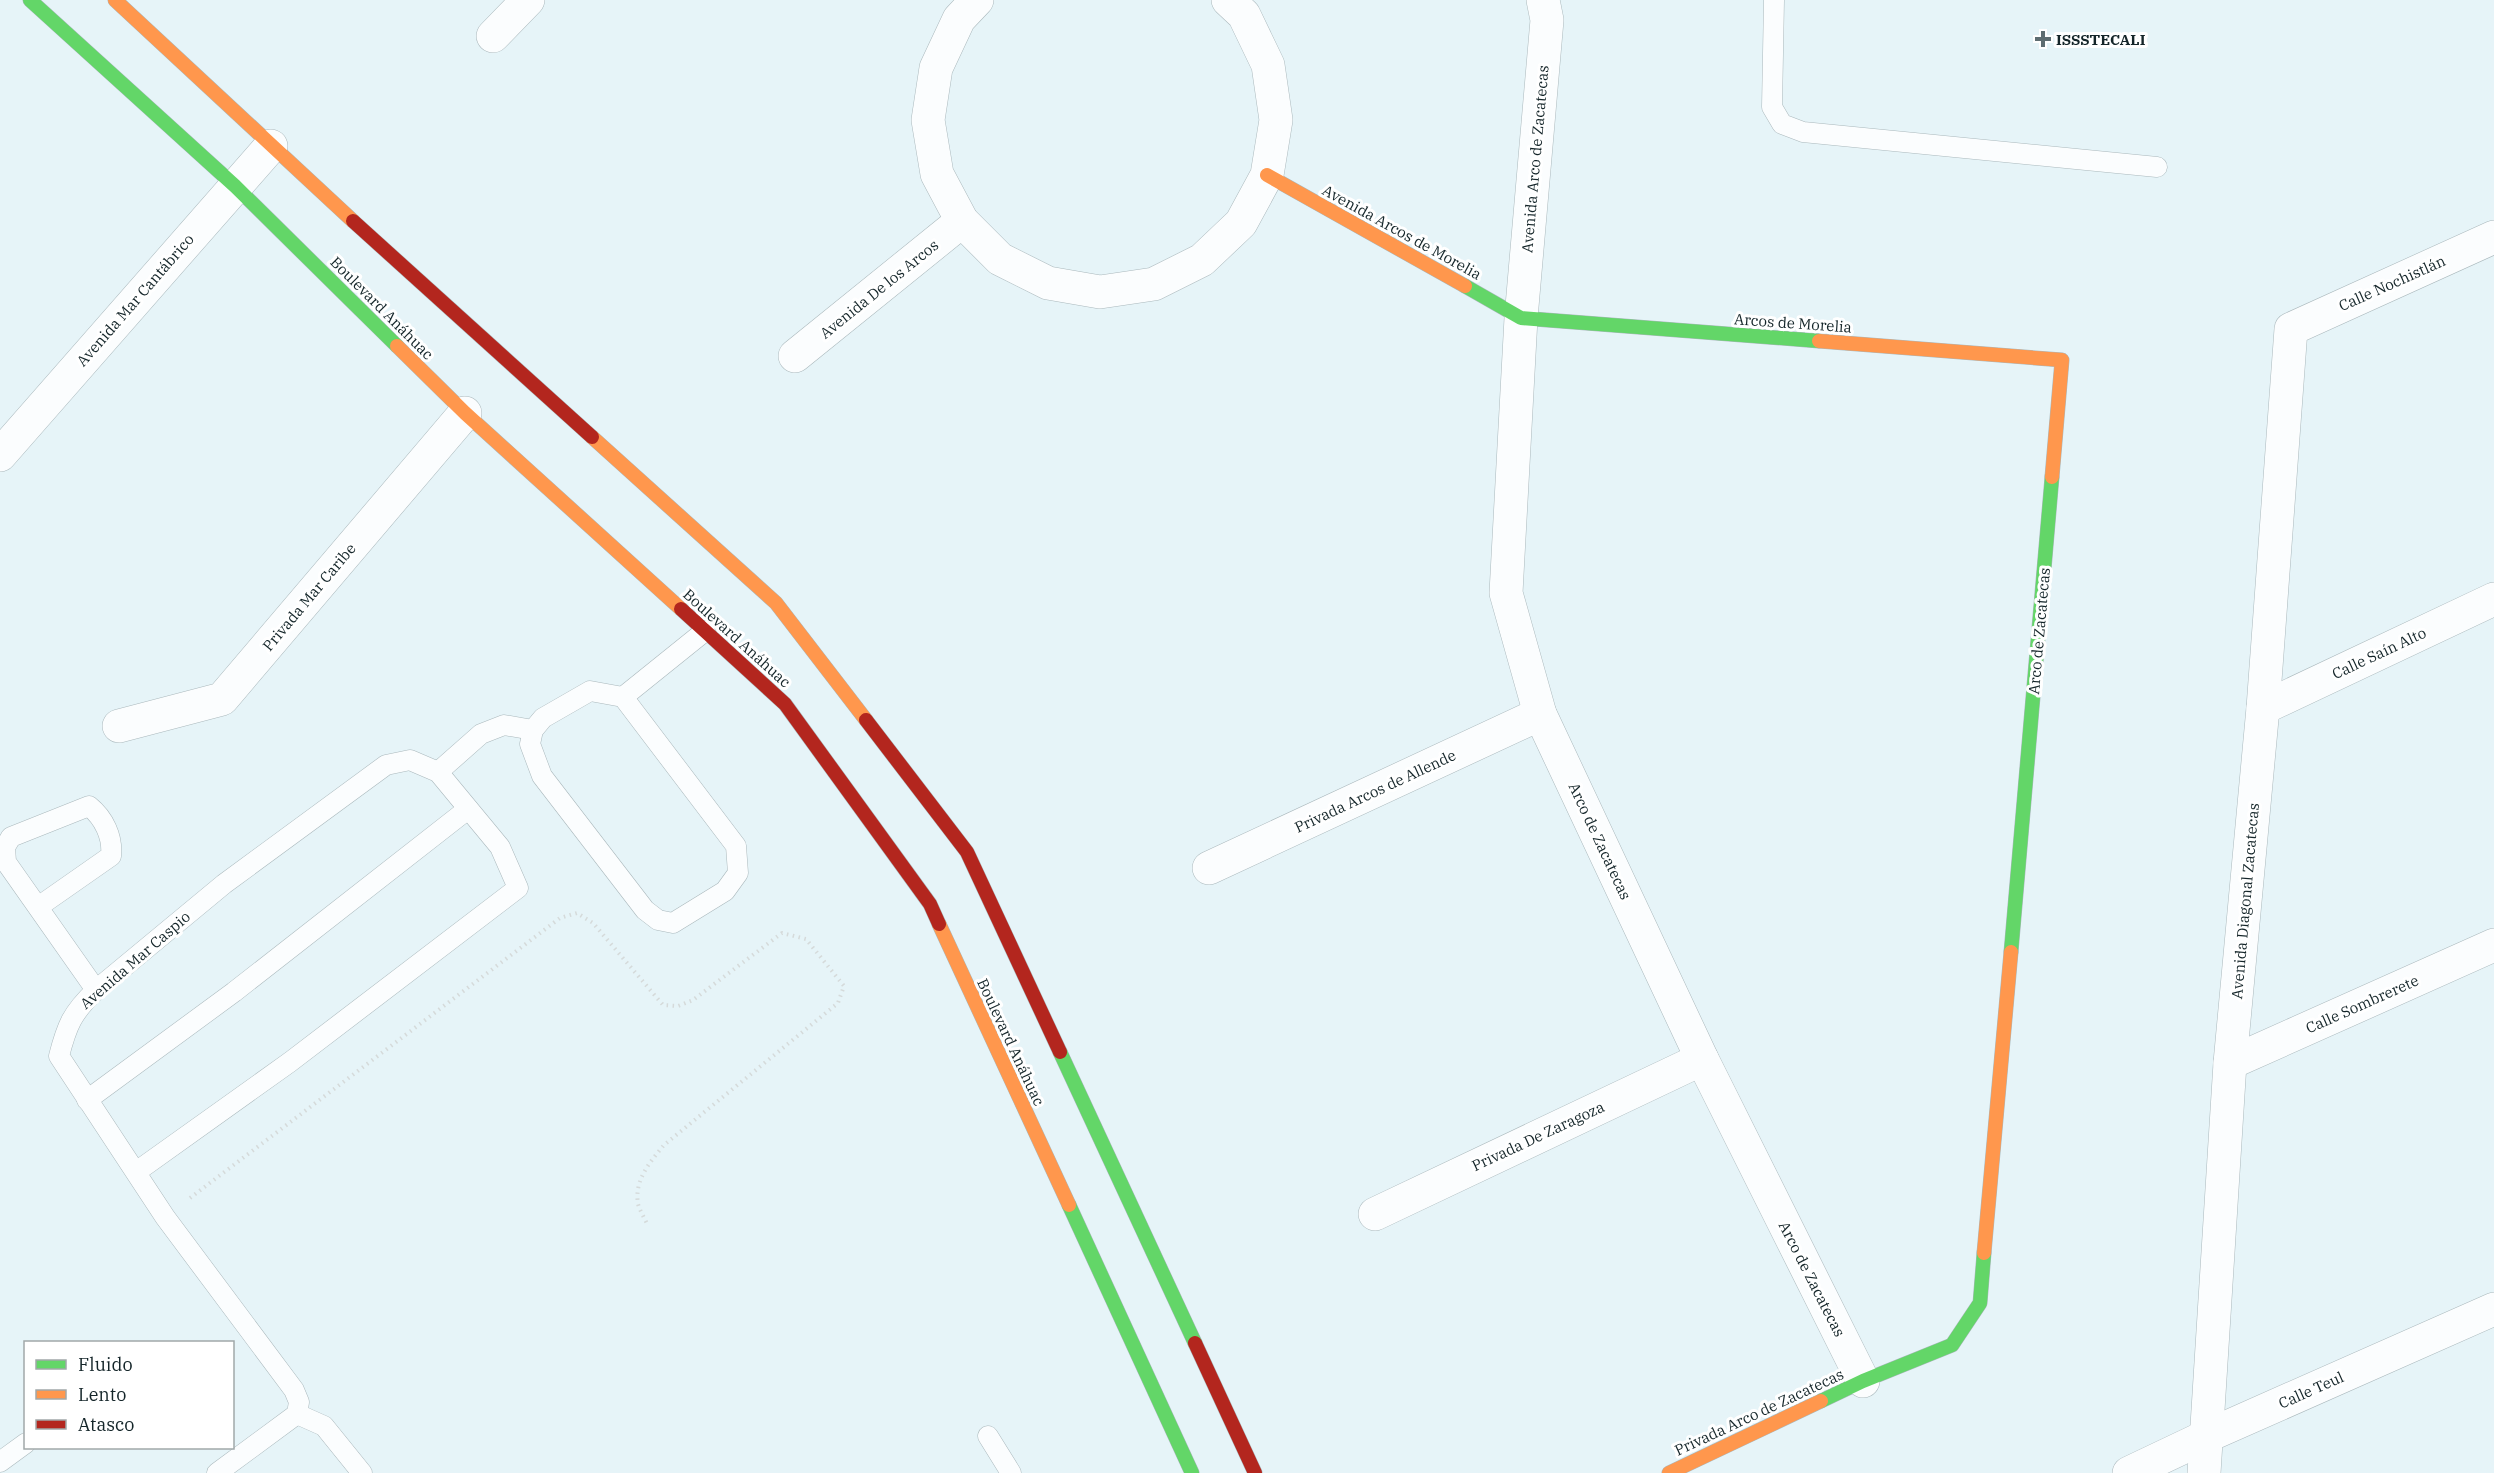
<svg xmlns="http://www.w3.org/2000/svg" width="2494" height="1473" font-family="'IBM Plex Serif',serif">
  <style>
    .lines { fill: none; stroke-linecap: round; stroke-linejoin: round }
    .lane-casing { stroke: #aab8bc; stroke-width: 21 }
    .street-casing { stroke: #aab8bc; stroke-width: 34 }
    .fast-casing { stroke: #aab8bc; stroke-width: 15 }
    .slow-casing { stroke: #aab8bc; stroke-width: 15 }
    .jam-casing { stroke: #aab8bc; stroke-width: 15 }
    .path { stroke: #d5dada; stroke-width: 4; stroke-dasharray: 1.5 4.5; stroke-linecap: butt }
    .lane { stroke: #fbfdfe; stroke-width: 20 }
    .street { stroke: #fbfdfe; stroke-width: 33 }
    .fast { stroke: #63d668; stroke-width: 14 }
    .slow { stroke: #ff974d; stroke-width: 14 }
    .jam { stroke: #b3261e; stroke-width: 14 }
    .poi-dot { fill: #5e6d71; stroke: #fff; stroke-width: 2 }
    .labels { text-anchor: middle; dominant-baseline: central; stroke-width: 6; stroke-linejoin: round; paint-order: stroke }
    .poi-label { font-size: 15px; font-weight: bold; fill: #142529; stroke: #fff; text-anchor: start }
    .street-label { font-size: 15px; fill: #142529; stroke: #fff }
  </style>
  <rect width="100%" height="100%" fill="#e6f4f8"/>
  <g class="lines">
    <!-- lane casing -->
    <g class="lane-casing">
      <g id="lane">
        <path d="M1774,0L1772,107L1782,124L1803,132L2157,167"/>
        <path d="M590,691L623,697L736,846L738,873L725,891L673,923L658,920L645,910L542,776L530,744L533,730L543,718Z"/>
        <path d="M623,697L705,631"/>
        <path d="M438,772L481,734L504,725L533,730"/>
        <path d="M38,907L111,856C113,837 104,818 89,806L11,837L5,847L6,862L96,990"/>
        <path d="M87,1100L234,992L468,809"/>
        <path d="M136,1172L290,1062L518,888L500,847L438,772L410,760L386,765L224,884L96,990C72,1013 67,1025 59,1056L165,1217L294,1390L299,1402L297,1414L217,1473"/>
        <path d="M297,1414L324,1426L362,1473"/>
        <path d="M988,1436L1011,1473"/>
        <path d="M0,1462L26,1443"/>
      </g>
    </g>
    <!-- street casing -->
    <g class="street-casing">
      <g id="street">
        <path d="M977,0L959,19L936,68L928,120L937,174L962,221L1000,259L1048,283L1100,292L1154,284L1202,260L1241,223L1267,175L1276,120L1268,65L1244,15L1228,0"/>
        <path d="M1543,0L1547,20L1521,318L1506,593L1540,714L1702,1059L1863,1381"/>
        <path d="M493,36L528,0"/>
        <path d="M795,356L962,221"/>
        <path d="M0,455L271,146"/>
        <path d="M2263,708L2494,599"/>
        <path d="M119,726L222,699L465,413"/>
        <path d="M1209,868L1540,714"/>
        <path d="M2230,1063L2494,945"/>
        <path d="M1375,1214L1702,1059"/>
        <path d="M2129,1473L2207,1436L2494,1309"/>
        <path d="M2204,1473L2230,1063L2263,708L2291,329L2494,237"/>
      </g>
    </g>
    <!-- fast casing -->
    <g class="fast-casing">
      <g id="fast">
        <path d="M30,0L235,186L397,346"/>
        <path d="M1465,286L1521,318L1819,341"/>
        <path d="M2011,952L2052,477"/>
        <path d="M1060,1052L1195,1343"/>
        <path d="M1069,1205L1192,1473"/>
        <path d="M1821,1401L1863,1381L1952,1345L1980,1303L1984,1253"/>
      </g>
    </g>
    <!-- slow casing -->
    <g class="slow-casing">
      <g id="slow">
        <path d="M115,0L353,221"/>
        <path d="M1267,175L1465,286"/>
        <path d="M1819,341L2062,360L2052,477"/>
        <path d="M397,346L465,413L681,609"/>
        <path d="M592,437L776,603L866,720"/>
        <path d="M939,924L1069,1205"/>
        <path d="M1984,1253L2011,952"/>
        <path d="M1669,1473L1821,1401"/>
      </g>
    </g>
    <!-- jam casing -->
    <g class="jam-casing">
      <g id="jam">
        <path d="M353,221L592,437"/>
        <path d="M681,609L785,704L930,904L939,924"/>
        <path d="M866,720L967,852L1060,1052"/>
        <path d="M1195,1343L1255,1473"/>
      </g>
    </g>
    <!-- path -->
    <path class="path" d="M190,1198L560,918L577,913L593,923L663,1005L678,1006L693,1000L782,933L806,939L844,986L838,1003L664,1145C650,1162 634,1180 638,1204C640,1211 645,1219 648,1226"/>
    <!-- lane -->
    <use href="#lane" class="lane"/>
    <!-- street -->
    <use href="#street" class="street"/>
    <!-- fast -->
    <use href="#fast" class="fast"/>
    <!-- slow -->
    <use href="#slow" class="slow"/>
    <!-- jam -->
    <use href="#jam" class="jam"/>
  </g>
  <!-- markers -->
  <path class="poi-dot" d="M2040 30h6v6h6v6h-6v6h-6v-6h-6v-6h6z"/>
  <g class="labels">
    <!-- poi labels -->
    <g class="poi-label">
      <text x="2056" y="39">ISSSTECALI</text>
    </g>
    <!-- street labels -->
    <g class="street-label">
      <text transform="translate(1535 159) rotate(-85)">Avenida Arco de Zacatecas</text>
      <text transform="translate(1402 232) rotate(29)">Avenida Arcos de Morelia</text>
      <text transform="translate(2392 283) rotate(-24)">Calle Nochistlán</text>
      <text transform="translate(879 289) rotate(-39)">Avenida De los Arcos</text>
      <text transform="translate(135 300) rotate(-49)">Avenida Mar Cantábrico</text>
      <text transform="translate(382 308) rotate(45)">Boulevard Anáhuac</text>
      <text transform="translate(1793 323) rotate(4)">Arcos de Morelia</text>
      <text transform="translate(309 597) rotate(-50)">Privada Mar Caribe</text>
      <text transform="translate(2039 631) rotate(-85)">Arco de Zacatecas</text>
      <text transform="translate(737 638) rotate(42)">Boulevard Anáhuac</text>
      <text transform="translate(2379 653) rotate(-25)">Calle Saín Alto</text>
      <text transform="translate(1375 791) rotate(-25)">Privada Arcos de Allende</text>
      <text transform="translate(1600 841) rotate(65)">Arco de Zacatecas</text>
      <text transform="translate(2245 901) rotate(-85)">Avenida Diagonal Zacatecas</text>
      <text transform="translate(135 960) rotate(-41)">Avenida Mar Caspio</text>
      <text transform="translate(2362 1004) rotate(-24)">Calle Sombrerete</text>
      <text transform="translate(1011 1042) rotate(65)">Boulevard Anáhuac</text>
      <text transform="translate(1538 1136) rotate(-25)">Privada De Zaragoza</text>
      <text transform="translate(1812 1279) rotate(63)">Arco de Zacatecas</text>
      <text transform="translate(2311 1390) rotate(-24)">Calle Teul</text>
      <text transform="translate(1759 1412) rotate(-25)">Privada Arco de Zacatecas</text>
    </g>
  </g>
  <!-- legend -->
  <rect x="24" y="1341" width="210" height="108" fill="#ffffff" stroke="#a1a8a9" stroke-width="1.5"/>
  <rect x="36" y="1360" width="30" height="9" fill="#63d668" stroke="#a1a8a9" stroke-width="1.5"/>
  <text x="78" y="1371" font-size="18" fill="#142529">Fluido</text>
  <rect x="36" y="1390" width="30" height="9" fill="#ff974d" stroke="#a1a8a9" stroke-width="1.5"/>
  <text x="78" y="1401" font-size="18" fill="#142529">Lento</text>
  <rect x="36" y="1420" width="30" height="9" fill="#b3261e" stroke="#a1a8a9" stroke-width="1.5"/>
  <text x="78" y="1431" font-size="18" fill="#142529">Atasco</text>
</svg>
